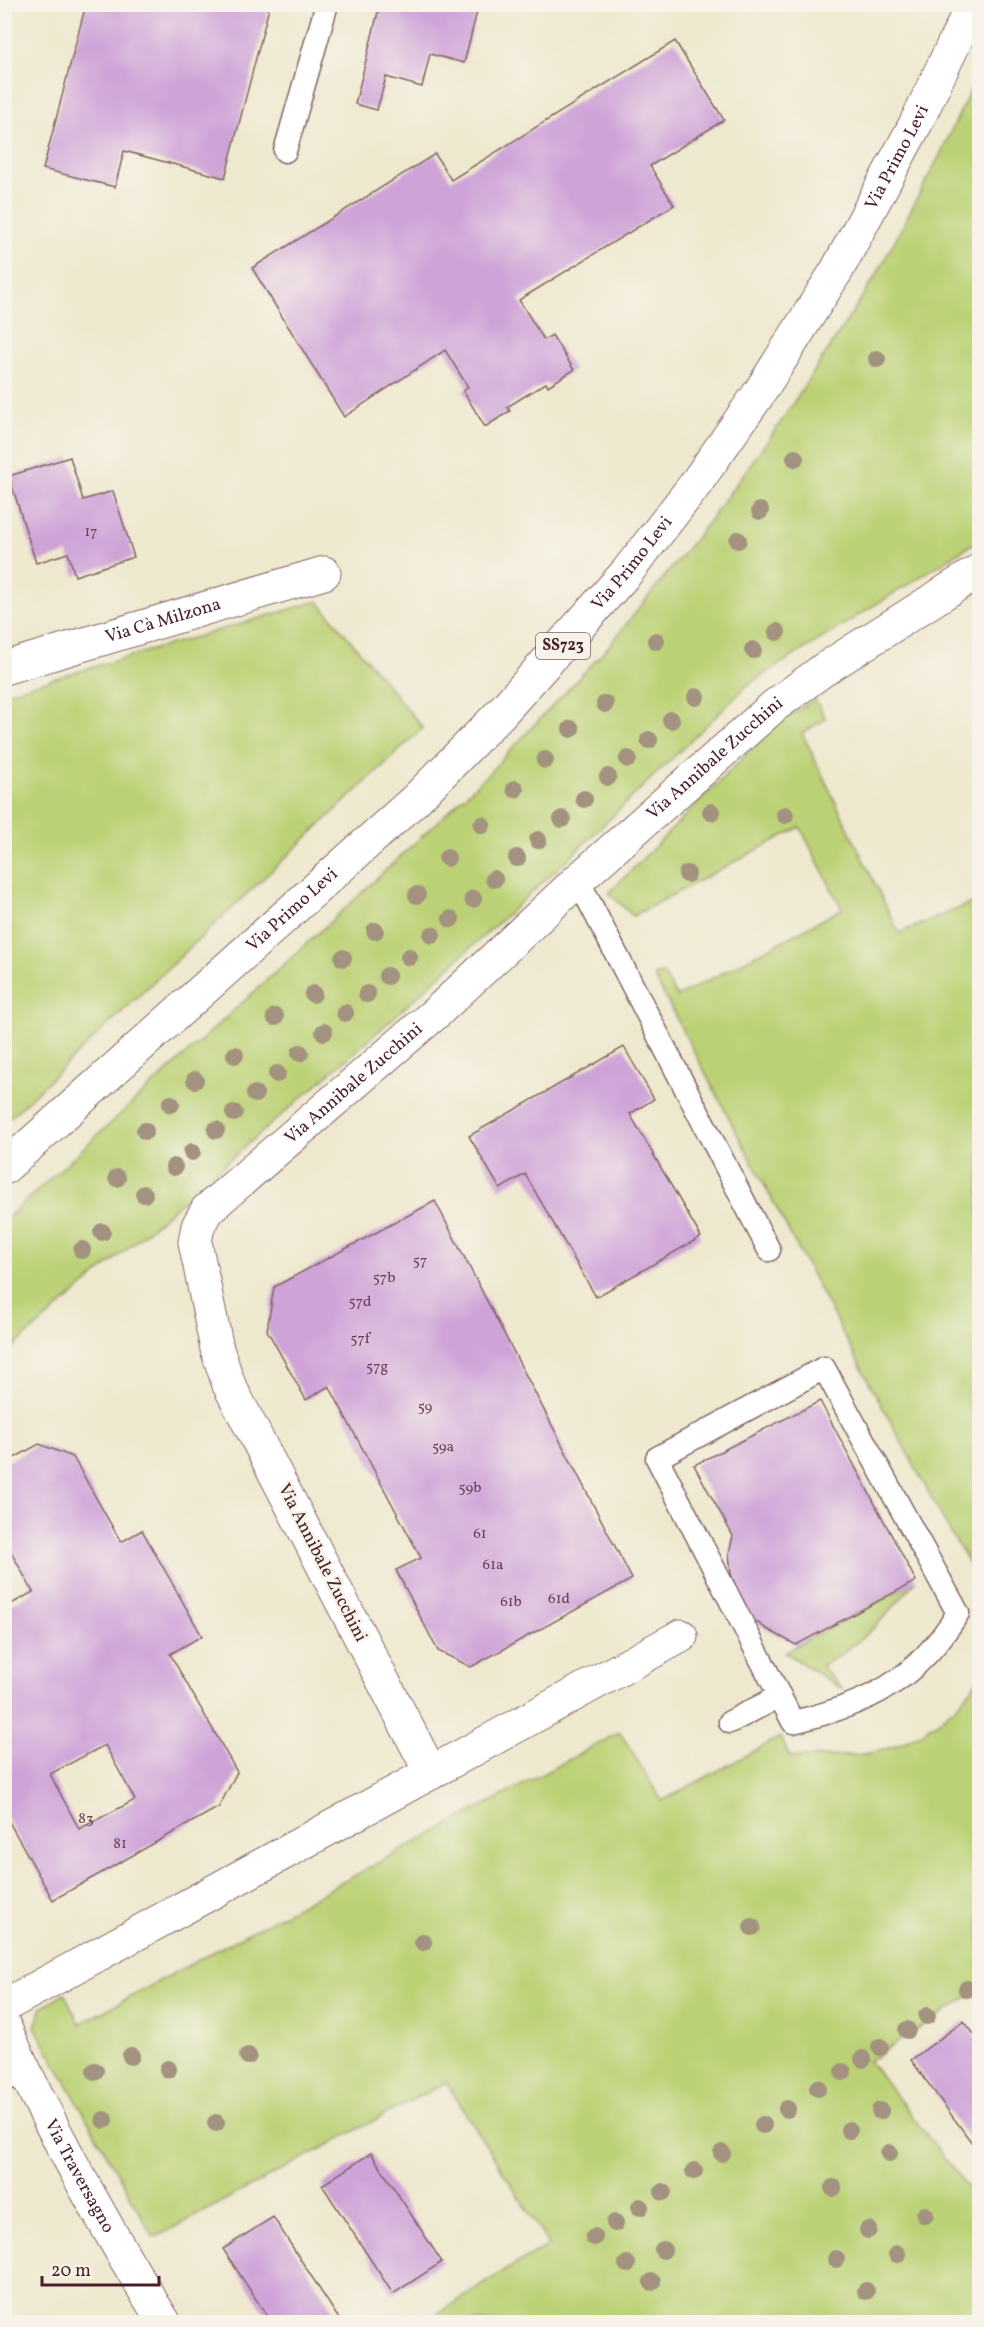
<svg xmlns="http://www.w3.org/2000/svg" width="984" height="2327" font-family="Vollkorn,serif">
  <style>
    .green { fill: #bbd175; stroke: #827850; stroke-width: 1.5 }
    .building { fill: #cea3d8; fill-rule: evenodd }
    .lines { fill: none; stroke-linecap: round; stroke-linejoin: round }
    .lane-casing { stroke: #836564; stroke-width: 25 }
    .street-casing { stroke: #836564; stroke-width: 35 }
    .primary-casing { stroke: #836564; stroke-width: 35 }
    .lane { stroke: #fff; stroke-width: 22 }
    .street { stroke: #fff; stroke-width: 33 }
    .primary { stroke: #fff; stroke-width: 33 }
    .tree { fill: #a3927f }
    .labels { text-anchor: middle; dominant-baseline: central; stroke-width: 5; stroke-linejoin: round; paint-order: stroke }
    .number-label { font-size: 15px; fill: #6b4056 }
    .shield { fill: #f7f3e8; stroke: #7e5f64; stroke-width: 1.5 }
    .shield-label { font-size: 16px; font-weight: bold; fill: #4a1f2b }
    .street-label { font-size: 18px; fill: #4a1f2b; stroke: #f7f3e8 }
  </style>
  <rect width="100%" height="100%" fill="#f7f3e8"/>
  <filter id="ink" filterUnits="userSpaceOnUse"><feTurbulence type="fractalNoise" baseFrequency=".0167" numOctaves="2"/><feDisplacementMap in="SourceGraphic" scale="12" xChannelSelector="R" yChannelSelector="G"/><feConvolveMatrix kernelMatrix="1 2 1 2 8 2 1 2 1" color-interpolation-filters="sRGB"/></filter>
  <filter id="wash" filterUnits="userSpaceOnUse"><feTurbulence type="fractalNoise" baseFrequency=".008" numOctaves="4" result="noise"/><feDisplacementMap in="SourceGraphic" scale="24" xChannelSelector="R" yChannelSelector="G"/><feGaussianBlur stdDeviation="1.35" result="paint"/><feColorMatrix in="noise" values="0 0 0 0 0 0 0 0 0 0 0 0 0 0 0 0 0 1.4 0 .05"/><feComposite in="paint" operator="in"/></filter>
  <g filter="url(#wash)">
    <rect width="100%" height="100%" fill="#eee8ce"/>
    <!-- green -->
    <g class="green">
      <path d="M979,72V540L750,683L566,861L380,1030L5,1354V1220L353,901L487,775L608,647L710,520L781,422L876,276L940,155Z"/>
      <path d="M318,601L423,728L5,1122V693Z"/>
      <path d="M815,699L826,719L802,733L899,933L979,900V1581L950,1532L842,1332L654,976L663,973L677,997L842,909L800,827L633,916L609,893L776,724Z"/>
      <path d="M916,1581C889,1614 859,1646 821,1666L843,1690L785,1652Z"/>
      <path d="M979,1676V1989L869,2061L979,2202V2311L967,2322H425L499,2274L549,2245L446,2082L154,2238L35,2027L42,2007L64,1993L80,2024L620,1732L662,1801L780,1737L790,1757C814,1756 840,1758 864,1754C908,1748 958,1715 979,1676Z"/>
    </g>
    <g id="blocks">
      <!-- building -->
      <g class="building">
        <path d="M86,4H270L225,178L124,151L115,187L43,169Z"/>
        <path d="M380,4H479L464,63L430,54L422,87L386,77L377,110L355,104Z"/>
        <path d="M675,41L724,120L650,166L674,205L519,300L544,340L552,335L574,370L548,386L546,383L507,407L510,411L485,427L463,391L468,387L445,350L344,417L252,268L435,154L451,180Z"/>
        <path d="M70,457L83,500L113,491L134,557L75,576L68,553L36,563L9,476Z"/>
        <path d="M624,1047L654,1099L630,1114L701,1237L596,1297L525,1174L500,1189L469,1136Z"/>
        <path d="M435,1201L632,1579L471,1667L438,1651L396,1570L421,1558L329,1386L306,1400L267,1330L274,1287Z"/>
        <path d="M820,1401L916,1581L796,1645L765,1628L750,1617L738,1593L731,1574L729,1553L733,1536L694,1465Z"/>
        <path d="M39,1444L73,1457L121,1542L142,1530L202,1636L170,1654L237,1772L219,1807L53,1900L4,1813V1608L33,1592L5,1541V1463ZM105,1745L135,1800L79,1829L50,1774Z"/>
        <path d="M964,2021L980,2042V2154L911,2060Z"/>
        <path d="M371,2153L442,2262L393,2294L322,2185Z"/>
        <path d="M273,2217L341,2322H271L223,2249Z"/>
      </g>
    </g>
  </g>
  <g filter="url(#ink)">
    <use href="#blocks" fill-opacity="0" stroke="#836564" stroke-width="1.5"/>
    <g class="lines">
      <!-- lane casing -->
      <g class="lane-casing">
        <g id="lane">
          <path d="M285,151L327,4"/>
          <path d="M578,880L769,1250"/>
          <path d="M824,1368L958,1613C916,1681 869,1704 793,1722L657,1458Z"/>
          <path d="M730,1722L780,1696"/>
          <path d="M4,2080L26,2073"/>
        </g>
      </g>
      <!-- street casing -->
      <g class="street-casing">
        <g id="street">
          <path id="s1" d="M4,668L324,573"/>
          <path id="s2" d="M431,1773L229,1385L217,1349L195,1242L198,1226L207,1210L438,1011L578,880L774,706L823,670L980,570"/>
          <path d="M4,2006L681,1636"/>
          <path id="s3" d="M4,2026C50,2129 105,2227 164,2322"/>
        </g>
      </g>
      <!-- primary casing -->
      <g class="primary-casing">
        <g id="primary">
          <path id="s4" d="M4,1168L416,799L500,714L627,572L694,486L760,392L837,270L916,123L973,4"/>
        </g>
      </g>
      <!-- lane -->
      <use href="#lane" class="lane"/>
      <!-- street -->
      <use href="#street" class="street"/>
      <!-- primary -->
      <use href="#primary" class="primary"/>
    </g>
    <!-- trees -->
    <g class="tree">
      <circle cx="877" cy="359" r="9"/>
      <circle cx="795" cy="458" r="9"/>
      <circle cx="760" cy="511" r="9"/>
      <circle cx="738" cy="540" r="9"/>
      <circle cx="777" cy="632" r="9"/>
      <circle cx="656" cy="641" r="9"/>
      <circle cx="753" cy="650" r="9"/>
      <circle cx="696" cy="697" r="9"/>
      <circle cx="605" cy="704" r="9"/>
      <circle cx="671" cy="720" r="9"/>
      <circle cx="571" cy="729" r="9"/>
      <circle cx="649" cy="740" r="9"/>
      <circle cx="628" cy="759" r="9"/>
      <circle cx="545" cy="760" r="9"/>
      <circle cx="608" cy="777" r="9"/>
      <circle cx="515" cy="789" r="9"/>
      <circle cx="584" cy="799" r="9"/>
      <circle cx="711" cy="812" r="9"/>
      <circle cx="785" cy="815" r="9"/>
      <circle cx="562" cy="819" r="9"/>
      <circle cx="482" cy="825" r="9"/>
      <circle cx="538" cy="840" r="9"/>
      <circle cx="447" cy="858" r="9"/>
      <circle cx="517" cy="858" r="9"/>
      <circle cx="687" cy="874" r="9"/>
      <circle cx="494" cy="879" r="9"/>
      <circle cx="417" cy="895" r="9"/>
      <circle cx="473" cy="899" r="9"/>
      <circle cx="451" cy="919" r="9"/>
      <circle cx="375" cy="931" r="9"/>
      <circle cx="432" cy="935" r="9"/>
      <circle cx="409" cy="957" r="9"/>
      <circle cx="343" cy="958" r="9"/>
      <circle cx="387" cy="976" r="9"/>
      <circle cx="313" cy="994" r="9"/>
      <circle cx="367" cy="994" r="9"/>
      <circle cx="345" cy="1013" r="9"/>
      <circle cx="275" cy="1017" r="9"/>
      <circle cx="324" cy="1032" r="9"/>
      <circle cx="300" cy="1053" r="9"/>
      <circle cx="235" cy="1055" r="9"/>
      <circle cx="277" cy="1074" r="9"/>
      <circle cx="195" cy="1080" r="9"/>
      <circle cx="255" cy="1094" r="9"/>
      <circle cx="171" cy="1104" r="9"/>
      <circle cx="234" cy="1113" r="9"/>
      <circle cx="216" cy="1130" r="9"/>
      <circle cx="145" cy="1131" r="9"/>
      <circle cx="192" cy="1152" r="9"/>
      <circle cx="174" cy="1167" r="9"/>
      <circle cx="117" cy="1178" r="9"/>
      <circle cx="144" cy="1194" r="9"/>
      <circle cx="102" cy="1232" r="9"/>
      <circle cx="82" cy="1250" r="9"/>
      <circle cx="752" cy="1927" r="9"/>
      <circle cx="423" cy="1942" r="9"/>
      <circle cx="967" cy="1989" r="9"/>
      <circle cx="927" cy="2016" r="9"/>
      <circle cx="907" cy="2030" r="9"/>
      <circle cx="880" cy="2047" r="9"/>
      <circle cx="131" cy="2056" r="9"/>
      <circle cx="248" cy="2056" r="9"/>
      <circle cx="863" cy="2059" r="9"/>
      <circle cx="168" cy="2069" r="9"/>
      <circle cx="95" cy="2071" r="9"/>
      <circle cx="843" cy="2072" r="9"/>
      <circle cx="818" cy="2088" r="9"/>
      <circle cx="787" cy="2109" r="9"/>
      <circle cx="880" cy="2111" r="9"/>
      <circle cx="104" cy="2120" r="9"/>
      <circle cx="216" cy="2123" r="9"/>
      <circle cx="763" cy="2125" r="9"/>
      <circle cx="849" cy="2130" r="9"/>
      <circle cx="722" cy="2153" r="9"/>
      <circle cx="889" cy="2153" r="9"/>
      <circle cx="694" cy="2171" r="9"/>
      <circle cx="833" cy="2188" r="9"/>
      <circle cx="663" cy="2192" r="9"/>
      <circle cx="640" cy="2207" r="9"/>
      <circle cx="925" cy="2215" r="9"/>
      <circle cx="615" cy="2223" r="9"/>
      <circle cx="868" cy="2230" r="9"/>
      <circle cx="594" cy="2237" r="9"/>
      <circle cx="663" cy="2250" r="9"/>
      <circle cx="897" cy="2254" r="9"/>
      <circle cx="836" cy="2259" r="9"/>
      <circle cx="627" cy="2264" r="9"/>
      <circle cx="652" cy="2282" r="9"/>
      <circle cx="866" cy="2291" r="9"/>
    </g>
  </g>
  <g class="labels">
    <!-- number labels -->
    <g class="number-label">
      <text x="91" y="532">17</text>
      <text x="420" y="1261">57</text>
      <text x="384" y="1278">57b</text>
      <text x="360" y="1302">57d</text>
      <text x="360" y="1339">57f</text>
      <text x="377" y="1367">57g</text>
      <text x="425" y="1407">59</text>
      <text x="443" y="1447">59a</text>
      <text x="470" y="1488">59b</text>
      <text x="480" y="1534">61</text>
      <text x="493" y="1565">61a</text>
      <text x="559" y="1599">61d</text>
      <text x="511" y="1602">61b</text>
      <text x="86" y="1819">83</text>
      <text x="120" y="1844">81</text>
    </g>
    <!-- shield labels -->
    <rect class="shield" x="536" y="633" width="54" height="26" rx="4.5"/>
    <g class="shield-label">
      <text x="563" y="646">SS723</text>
    </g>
    <!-- street labels -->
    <g class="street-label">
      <text stroke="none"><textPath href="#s4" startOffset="1359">Via Primo Levi</textPath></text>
      <text stroke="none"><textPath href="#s4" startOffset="873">Via Primo Levi</textPath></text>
      <text stroke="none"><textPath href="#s1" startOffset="166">Via Cà Milzona</textPath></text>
      <text stroke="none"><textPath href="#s2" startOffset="1299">Via Annibale Zucchini</textPath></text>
      <text stroke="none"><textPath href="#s4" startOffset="387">Via Primo Levi</textPath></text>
      <text stroke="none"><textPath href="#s2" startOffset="813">Via Annibale Zucchini</textPath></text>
      <text transform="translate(322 1563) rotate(63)">Via Annibale Zucchini</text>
      <text stroke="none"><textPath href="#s3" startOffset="168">Via Traversagno</textPath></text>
    </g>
  </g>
  <!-- margin -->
  <rect width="984" height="2327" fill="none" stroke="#f7f3e8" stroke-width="24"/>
  <!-- scale -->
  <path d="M42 2276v9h117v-9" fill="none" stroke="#4a1f2b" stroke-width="3"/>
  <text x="51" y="2276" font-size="18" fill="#4a1f2b" stroke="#f7f3e8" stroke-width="4.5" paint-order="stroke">20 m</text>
</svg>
